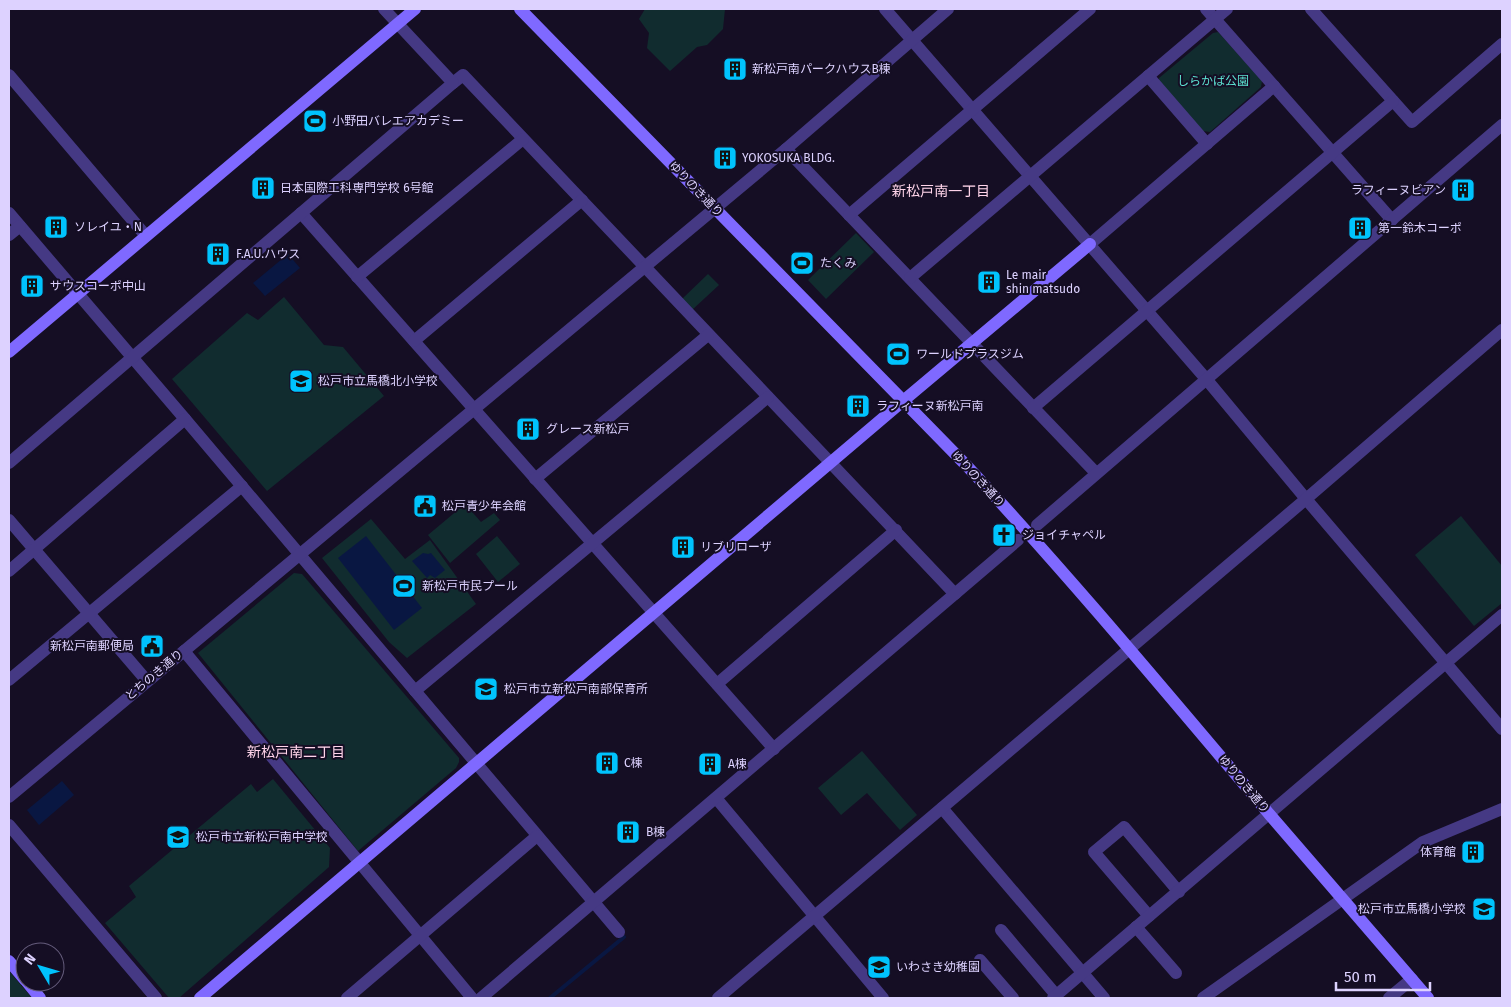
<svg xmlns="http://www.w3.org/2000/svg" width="1511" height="1007" font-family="'Fira Sans','Noto Sans JP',sans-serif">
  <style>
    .green { fill: #112c2f }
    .water { fill: #091742 }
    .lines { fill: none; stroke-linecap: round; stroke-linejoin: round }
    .stream { stroke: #091742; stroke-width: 4 }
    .street { stroke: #453984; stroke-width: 12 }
    .secondary { stroke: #7f69ff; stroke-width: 12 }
    .labels { text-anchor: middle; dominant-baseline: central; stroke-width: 4; stroke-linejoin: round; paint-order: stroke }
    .poi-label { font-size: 12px; fill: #ddd2ff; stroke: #150e24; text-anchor: start }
    .park-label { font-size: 12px; fill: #5ce1d0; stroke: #150e24 }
    .street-label { font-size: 12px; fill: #ddd2ff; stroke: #150e24 }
    .neighbourhood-label { font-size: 14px; fill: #ffd4ea; stroke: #150e24 }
  </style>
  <rect width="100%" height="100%" fill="#150e24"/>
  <!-- green -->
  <g class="green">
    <path d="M645,9H725L723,29L707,45L697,47L670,71L647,48L649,33L639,19Z"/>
    <path d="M1218,32L1262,81L1261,87L1210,132L1203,131L1159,82V78L1213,33Z"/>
    <path d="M856,233L874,252L826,299L808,280Z"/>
    <path d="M708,274L719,285L692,310L682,299Z"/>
    <path d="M284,297L324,345L343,347L384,396L267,491L172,379L247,313L258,320Z"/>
    <path d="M465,504L481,522L494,513L500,520L450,563L428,535Z"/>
    <path d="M1461,516L1502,566V603L1474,626L1415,555Z"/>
    <path d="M371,519L405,559L430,540L476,604L407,658L389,642L322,558Z"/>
    <path d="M497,536L520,564L498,582L476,554Z"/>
    <path d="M294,573L302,574L459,758V762L456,768L358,851L198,653Z"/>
    <path d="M862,751L917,815L900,830L867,793L841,815L818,788Z"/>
    <path d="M273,779L330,848L329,867L179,998H169L105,923L136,897L129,886L251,784L257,792Z"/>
    <path d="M9,971L32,998H10L9,997Z"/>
  </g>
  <!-- water -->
  <g class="water">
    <path d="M288,254L300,268L265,296L253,283Z"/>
    <path d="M366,536L422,608L394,630L338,558Z"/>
    <path d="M423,553L428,554L431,553L445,570L435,578L430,575L427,578L412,561Z"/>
    <path d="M62,781L74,795L39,825L27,810Z"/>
  </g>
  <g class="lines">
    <!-- stream -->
    <path class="stream" d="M550,998L624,937"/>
    <!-- street -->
    <g class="street">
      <path d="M885,9L1207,380L1306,499L1502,729"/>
      <path d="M1206,9L1392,220"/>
      <path d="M1311,9L1412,122L1502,44"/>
      <path d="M9,75L146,236"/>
      <path d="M1148,76L1207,144"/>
      <path d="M453,83L463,75L955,594"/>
      <path d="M786,149L1096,473"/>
      <path d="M9,213L185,419L619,932"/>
      <path d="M301,213L774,749"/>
      <path d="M849,215L1090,9"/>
      <path d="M9,235L20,226"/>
      <path d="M1090,244L1274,86"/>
      <path d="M357,277L523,139"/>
      <path d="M910,278L1227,9"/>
      <path d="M414,341L582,200"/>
      <path d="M1033,408L1393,101"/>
      <path d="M9,463L453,83L384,9"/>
      <path d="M535,479L708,335"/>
      <path d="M9,520L147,681"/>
      <path d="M1037,525L1502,125"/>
      <path d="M9,571L185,419"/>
      <path d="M184,651L472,998"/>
      <path d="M9,680L242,486"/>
      <path d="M717,684L896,530"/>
      <path d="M415,691L768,397"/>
      <path d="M9,797L786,149L948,9"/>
      <path d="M716,798L883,998"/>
      <path d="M942,808L1104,998"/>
      <path d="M9,825L156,998"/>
      <path d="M1149,916L1094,852L1124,827L1179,892"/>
      <path d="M1136,927L1176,973"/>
      <path d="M1001,930L1056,995"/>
      <path d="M980,960L1013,998"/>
      <path d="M347,998L537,836"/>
      <path d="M481,998L1018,540"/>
      <path d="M718,998L1306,499L1502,330"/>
      <path d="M1053,998L1502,615"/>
      <path d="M1203,998L1423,842L1502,809"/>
      <path d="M1389,998L1412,979"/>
    </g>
    <!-- secondary -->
    <g class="secondary">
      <path d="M520,9L967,466C1072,579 1170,697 1270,815C1322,876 1375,937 1428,998"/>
      <path d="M9,352L415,9"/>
      <path d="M9,961L25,980"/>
      <path d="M27,982L40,998"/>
      <path d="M200,998L903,401L1090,244"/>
    </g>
  </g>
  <!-- icons -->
  <defs>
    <g id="building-square" transform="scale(1.25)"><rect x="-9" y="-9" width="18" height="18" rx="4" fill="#00c3fd" stroke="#150e24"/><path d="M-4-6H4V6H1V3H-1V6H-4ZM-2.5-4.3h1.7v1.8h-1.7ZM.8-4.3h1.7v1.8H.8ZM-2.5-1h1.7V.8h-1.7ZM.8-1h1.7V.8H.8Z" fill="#111"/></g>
    <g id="stadium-square" transform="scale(1.25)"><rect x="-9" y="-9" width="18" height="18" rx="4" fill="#00c3fd" stroke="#150e24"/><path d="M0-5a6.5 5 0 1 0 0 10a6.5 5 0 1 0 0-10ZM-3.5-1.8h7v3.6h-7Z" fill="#111"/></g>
    <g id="school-square" transform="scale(1.25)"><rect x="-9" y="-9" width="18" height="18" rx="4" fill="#00c3fd" stroke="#150e24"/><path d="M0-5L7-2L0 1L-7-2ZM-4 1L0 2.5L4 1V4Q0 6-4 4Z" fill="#111"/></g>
    <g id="civic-square" transform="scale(1.25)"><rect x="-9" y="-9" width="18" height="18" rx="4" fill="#00c3fd" stroke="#150e24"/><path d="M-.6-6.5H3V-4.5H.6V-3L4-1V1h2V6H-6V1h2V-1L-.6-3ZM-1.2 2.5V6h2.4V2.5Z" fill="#111"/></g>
    <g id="church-square" transform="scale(1.25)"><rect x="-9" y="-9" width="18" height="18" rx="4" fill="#00c3fd" stroke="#150e24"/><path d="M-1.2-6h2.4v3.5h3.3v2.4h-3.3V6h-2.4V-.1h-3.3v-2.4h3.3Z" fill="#111"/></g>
  </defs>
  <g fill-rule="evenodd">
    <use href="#building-square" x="735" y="69"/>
    <use href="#stadium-square" x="315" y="121"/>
    <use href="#building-square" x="725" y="158"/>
    <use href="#building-square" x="263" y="188"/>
    <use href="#building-square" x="1463" y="190"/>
    <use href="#building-square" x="56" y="227"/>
    <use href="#building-square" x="1360" y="228"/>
    <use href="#building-square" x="218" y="254"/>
    <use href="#stadium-square" x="802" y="263"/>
    <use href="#building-square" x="989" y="282"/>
    <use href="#building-square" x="32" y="286"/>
    <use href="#stadium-square" x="898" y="354"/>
    <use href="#school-square" x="301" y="381"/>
    <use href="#building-square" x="858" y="406"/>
    <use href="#building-square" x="528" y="429"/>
    <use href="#civic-square" x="425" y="506"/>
    <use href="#church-square" x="1004" y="535"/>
    <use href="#building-square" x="683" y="547"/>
    <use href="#stadium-square" x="404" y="586"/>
    <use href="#civic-square" x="152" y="646"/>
    <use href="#school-square" x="486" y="689"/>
    <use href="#building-square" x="607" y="763"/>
    <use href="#building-square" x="710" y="764"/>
    <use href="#building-square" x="628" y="832"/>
    <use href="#school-square" x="178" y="837"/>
    <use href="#building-square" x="1473" y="852"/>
    <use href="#school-square" x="1484" y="909"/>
    <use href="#school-square" x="879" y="967"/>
  </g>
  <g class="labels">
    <!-- poi labels -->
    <g class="poi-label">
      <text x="752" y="69">新松戸南パークハウスB棟</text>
      <text x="332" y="121">小野田バレエアカデミー</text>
      <text x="742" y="158">YOKOSUKA BLDG.</text>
      <text x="280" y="188">日本国際工科専門学校 6号館</text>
      <text x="1446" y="190" text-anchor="end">ラフィーヌビアン</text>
      <text x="74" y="227">ソレイユ・N</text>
      <text x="1378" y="228">第一鈴木コーポ</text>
      <text x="236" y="254">F.A.U.ハウス</text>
      <text x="820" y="263">たくみ</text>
      <text x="1006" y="275">Le mair<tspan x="1006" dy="14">shin matsudo</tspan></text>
      <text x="50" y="286">サウスコーポ中山</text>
      <text x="916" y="354">ワールドプラスジム</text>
      <text x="318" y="381">松戸市立馬橋北小学校</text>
      <text x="876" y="406">ラフィーヌ新松戸南</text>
      <text x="546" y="429">グレース新松戸</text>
      <text x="442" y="506">松戸青少年会館</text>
      <text x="1022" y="535">ジョイチャペル</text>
      <text x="700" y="547">リブリローザ</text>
      <text x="422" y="586">新松戸市民プール</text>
      <text x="134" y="646" text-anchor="end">新松戸南郵便局</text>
      <text x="504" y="689">松戸市立新松戸南部保育所</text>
      <text x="624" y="763">C棟</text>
      <text x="728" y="764">A棟</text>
      <text x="646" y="832">B棟</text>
      <text x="196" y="837">松戸市立新松戸南中学校</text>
      <text x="1456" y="852" text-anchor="end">体育館</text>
      <text x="1466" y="909" text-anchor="end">松戸市立馬橋小学校</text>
      <text x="896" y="967">いわさき幼稚園</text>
    </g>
    <!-- park labels -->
    <g class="park-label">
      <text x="1213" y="81">しらかば公園</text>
    </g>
    <!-- street labels -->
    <g class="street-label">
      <text transform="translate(696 189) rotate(46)">ゆりのき通り</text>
      <text transform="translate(978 479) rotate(47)">ゆりのき通り</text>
      <text transform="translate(154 675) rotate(-40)">とちのき通り</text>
      <text transform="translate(1244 784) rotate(50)">ゆりのき通り</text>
    </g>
    <!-- neighbourhood labels -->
    <g class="neighbourhood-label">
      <text x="941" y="191">新松戸南一丁目</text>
      <text x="296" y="752">新松戸南二丁目</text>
    </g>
  </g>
  <!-- border -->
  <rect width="1511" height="1007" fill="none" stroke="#ddd2ff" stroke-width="20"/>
  <!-- north arrow -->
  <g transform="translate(40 967) rotate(308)"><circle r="24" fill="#150e24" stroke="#655c7c"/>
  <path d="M0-4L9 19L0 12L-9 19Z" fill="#00c3fd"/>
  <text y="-8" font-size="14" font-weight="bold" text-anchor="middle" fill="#ddd2ff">N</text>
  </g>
  <!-- scale -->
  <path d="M1336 982v8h94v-8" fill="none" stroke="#ddd2ff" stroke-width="2.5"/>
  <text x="1344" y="982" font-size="15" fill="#ddd2ff" stroke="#150e24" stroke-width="4" paint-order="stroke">50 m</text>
</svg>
